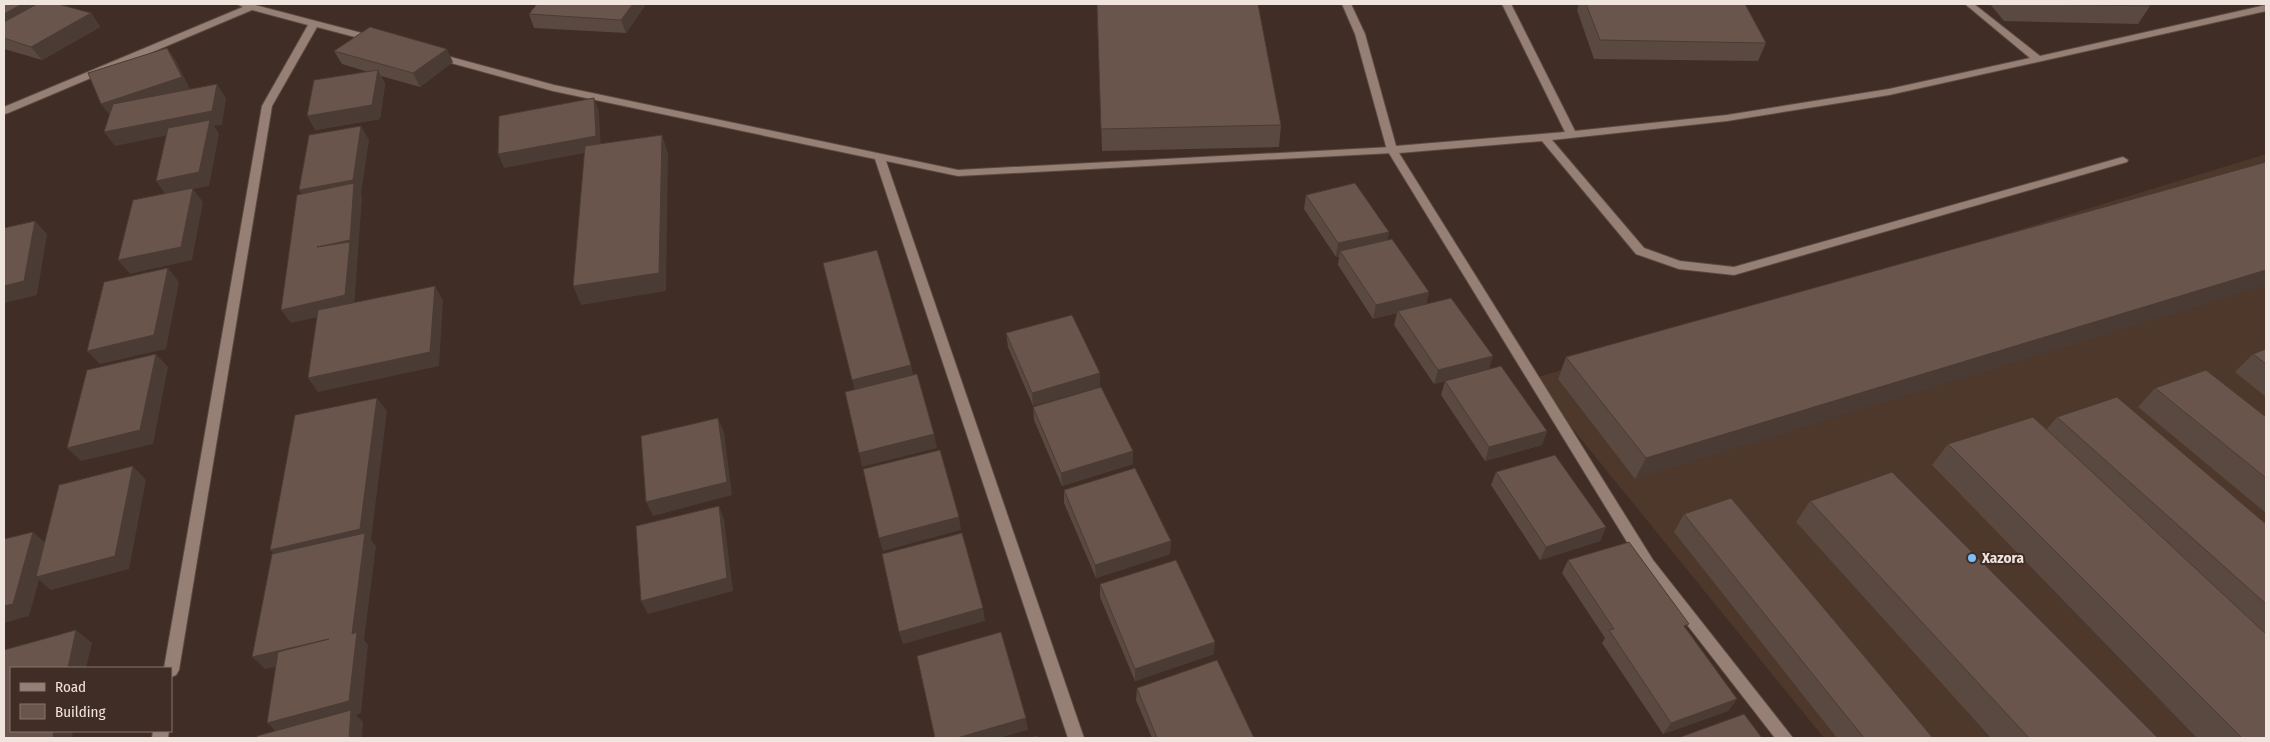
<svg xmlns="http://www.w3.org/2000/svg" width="2270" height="742" font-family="'Fira Sans Condensed',sans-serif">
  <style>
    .built { fill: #4e372b }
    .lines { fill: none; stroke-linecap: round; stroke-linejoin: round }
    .service-casing { stroke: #5b4b43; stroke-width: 2 }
    .minor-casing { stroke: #5b4b43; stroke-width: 2 }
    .service { fill: #968076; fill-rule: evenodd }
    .minor { fill: #968076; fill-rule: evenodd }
    .wall { fill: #5a4940 }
    .shaded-wall { fill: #4a3c34 }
    .building { fill: #69554b; stroke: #4a3c34 }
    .poi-dot { fill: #7cbef9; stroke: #402d25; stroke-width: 2 }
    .labels { text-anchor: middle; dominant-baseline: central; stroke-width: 4; stroke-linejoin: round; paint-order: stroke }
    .poi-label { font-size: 15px; font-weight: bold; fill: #f0e4de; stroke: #402d25; text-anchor: start }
  </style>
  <rect width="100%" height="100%" fill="#402d25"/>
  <!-- built -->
  <path class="built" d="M2266,154V738H1824L1532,379Z"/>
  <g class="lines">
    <!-- service casing -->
    <g class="service-casing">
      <path id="service" d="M1342,4H1351L1365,34L1396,146L1565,132L1502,4H1511L1575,131L1727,115L1889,89L2030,58L1965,4H1974L2040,56L2266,5V11L1889,95L1727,121L1552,140L1644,248L1680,261L1734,267L2119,158L2123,157L2128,160L2127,162L1734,275L1679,269L1636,254L1542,141L1399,153L1653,560L1793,738H1775L1643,568L1387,150L1355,34Z"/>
    </g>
    <!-- minor casing -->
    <g class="minor-casing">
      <g id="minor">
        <path d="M237,4H251L377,37L379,39L374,42L317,27L272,106L179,670L176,675L171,677V668H164L262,106L308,25L252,10L8,113L4,114V107L243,7Z"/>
        <path d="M436,53L554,85L958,170L1392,147L1397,150L1392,153L958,176L886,161L1084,738H1068L875,159L553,91L433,58V54Z"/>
        <path d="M153,731H169L168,738H152Z"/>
      </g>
    </g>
    <!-- service -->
    <use href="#service" class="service"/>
    <!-- minor -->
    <use href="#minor" class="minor"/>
  </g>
  <!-- wall -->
  <g class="wall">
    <path d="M4,4L35,5L91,13L100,27L42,60L4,49Z"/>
    <path d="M537,4H646L626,33L534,28L529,14Z"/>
    <path d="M1056,4H1073V5Z"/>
    <path d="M1097,4L1281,125L1279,147L1102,151Z"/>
    <path d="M1579,4H1745L1766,43L1758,61L1594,59L1577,10Z"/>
    <path d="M1990,4H2148L2150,6L2138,24L2004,21Z"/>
    <path d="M334,51L453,62L420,87L381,76L385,84L380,119L315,130L368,72L342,64Z"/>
    <path d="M2266,162L1635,479L1558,379L1566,357Z"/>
    <path d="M1306,195L1389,232L1387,240L1429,292L1426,304L1547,431L1542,445L1485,461L1441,395L1445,381L1434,384L1394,325L1397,313L1373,319L1338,265L1339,257H1336L1304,209Z"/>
    <path d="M1072,315L1033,406L1008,347L1006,333Z"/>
    <path d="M2266,349V397L2235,372L2253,354Z"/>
    <path d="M2155,388L2266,417V513L2138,407Z"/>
    <path d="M1033,407L1133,451V464L1062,486L1034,420Z"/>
    <path d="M2057,417L2266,524V738H2197L1932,465L1948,444L2046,430Z"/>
    <path d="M1496,472L1606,527L1600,541L1540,560L1491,485Z"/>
    <path d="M1064,490L1171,541L1170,554L1096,578L1064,503Z"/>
    <path d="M1810,501L2158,738H1991L1796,522Z"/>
    <path d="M1684,514L1933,738H1837L1674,532Z"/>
    <path d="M1568,560L1686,628L1737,699L1728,711L1663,734L1602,643L1605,638L1562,573Z"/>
    <path d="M1100,584L1214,654L1135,681L1100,597Z"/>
    <path d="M1137,688L1254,738H1152L1136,700Z"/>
  </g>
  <!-- shaded-wall -->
  <g class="shaded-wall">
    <path d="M22,4H34L40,12L4,34V14Z"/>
    <path d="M633,4H646L626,33L621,20Z"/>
    <path d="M91,13L100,27L42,60L31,47Z"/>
    <path d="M167,48L176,61L191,91L112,118L101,104Z"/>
    <path d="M447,49L453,62L420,87L413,73Z"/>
    <path d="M378,70L385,84L380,119L315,130L307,116Z"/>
    <path d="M217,84L226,98L222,125L214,126L219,134L209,186L193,189L203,202L192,260L130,274L118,260L166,195L156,181L208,127L115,146L104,132Z"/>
    <path d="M594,98L599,112L601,150L504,168L498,154Z"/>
    <path d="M361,126L369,140L361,194L362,197L354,309L291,323L281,310L308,204L299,190Z"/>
    <path d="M662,135L668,153L666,291L581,305L573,286Z"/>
    <path d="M35,221L47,234L37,295L4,303V286Z"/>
    <path d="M1389,232L1386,246L1340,251L1339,257H1336L1338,243Z"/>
    <path d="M168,268L179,282L166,349L100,364L87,351Z"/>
    <path d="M2266,270V285L1635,479L1646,458Z"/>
    <path d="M435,286L443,300L439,366L318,392L308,378Z"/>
    <path d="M1429,292L1426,306L1398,311L1397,313L1373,319L1376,305Z"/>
    <path d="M156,354L168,367L153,444L81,461L67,448Z"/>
    <path d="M1493,356L1489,370L1434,384L1438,370Z"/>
    <path d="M911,365L914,379L856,393L852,380Z"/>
    <path d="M1100,373V387L1033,406L1032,393Z"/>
    <path d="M377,398L387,411L371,540L376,546L364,640L368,645L361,713L356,715L363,722L362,738L280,735L267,723L349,701L282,563L270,550Z"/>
    <path d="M718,418L724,432L732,495L653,516L646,502Z"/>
    <path d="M1547,431L1542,445L1485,461L1489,447Z"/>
    <path d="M934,434L937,448L862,467L859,453Z"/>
    <path d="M1133,451V464L1062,486L1061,473Z"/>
    <path d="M133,466L146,480L129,569L51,590L39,580L29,616L4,623V606L33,532L48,545Z"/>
    <path d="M719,506L724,519L733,591L648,614L641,601Z"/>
    <path d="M959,517L961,530L883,551L879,538Z"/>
    <path d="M1606,527L1600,541L1540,560L1546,547Z"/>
    <path d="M1171,541L1170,554L1096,578L1095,565Z"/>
    <path d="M983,608L985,621L903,644L899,632Z"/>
    <path d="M76,630L92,643L86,668H68Z"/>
    <path d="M329,639L341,652L265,669L252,657Z"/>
    <path d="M1215,642L1214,654L1135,681V669Z"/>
    <path d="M1737,699L1728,711L1663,734L1671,723Z"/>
    <path d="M1026,718L1028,730L999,738H957Z"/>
    <path d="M54,731H73L72,738H53Z"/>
  </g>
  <!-- building -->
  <g class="building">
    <path d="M4,4H22L4,14Z"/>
    <path d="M37,4H58L91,13L31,47L4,38V22Z"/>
    <path d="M537,4H633L621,20L529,14Z"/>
    <path d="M1097,4H1258L1281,125L1101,129Z"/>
    <path d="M1586,4H1745L1766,43L1600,40Z"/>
    <path d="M2032,4H2148L2150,6Z"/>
    <path d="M370,27L447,49L413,73L334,51Z"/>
    <path d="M167,48L182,77L101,104L88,73Z"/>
    <path d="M378,70L372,105L307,116L314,80Z"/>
    <path d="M217,84L212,111L104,132L113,104Z"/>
    <path d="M594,98L596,136L498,154L499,116Z"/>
    <path d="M210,120L199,172L156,181L168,128Z"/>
    <path d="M361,126L353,180L299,190L309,135Z"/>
    <path d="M662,135L659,273L573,286L585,146Z"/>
    <path d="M2266,162V270L1646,458L1566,357Z"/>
    <path d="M354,183L350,240L317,247L350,242L345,295L281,310L297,195Z"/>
    <path d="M1355,183L1389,232L1338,243L1306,195Z"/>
    <path d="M193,188L181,247L118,260L133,200Z"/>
    <path d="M35,221L24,281L4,286V228Z"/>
    <path d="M1392,239L1429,292L1376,305L1340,251Z"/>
    <path d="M877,250L911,365L852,380L823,263Z"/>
    <path d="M168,268L154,335L87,351L104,282Z"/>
    <path d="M435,286L430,352L308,378L318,310Z"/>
    <path d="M1451,298L1493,356L1438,370L1398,311Z"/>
    <path d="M1072,315L1100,373L1032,393L1006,333Z"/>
    <path d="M2266,349V364L2253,354Z"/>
    <path d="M156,354L140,430L67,448L87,370Z"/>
    <path d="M1501,366L1547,431L1489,447L1445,381Z"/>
    <path d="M2206,370L2266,417V478L2155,388Z"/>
    <path d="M917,374L934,434L859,453L845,392Z"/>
    <path d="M1101,387L1133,451L1061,473L1033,407Z"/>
    <path d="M2117,397L2266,524V604L2057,417Z"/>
    <path d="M377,398L360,529L270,550L295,415Z"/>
    <path d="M2033,417L2266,634V738H2242L1948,444Z"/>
    <path d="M718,418L727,482L646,502L641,436Z"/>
    <path d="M940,450L959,517L879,538L863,469Z"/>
    <path d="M1555,455L1606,527L1546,547L1496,472Z"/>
    <path d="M133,466L115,556L36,577L59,485Z"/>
    <path d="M1135,468L1171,541L1095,565L1064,490Z"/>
    <path d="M1892,472L2158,738H2029L1810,501Z"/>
    <path d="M1731,498L1933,738H1864L1684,514Z"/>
    <path d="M719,506L727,578L641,601L636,526Z"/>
    <path d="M33,532L13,604L4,606V539Z"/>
    <path d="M365,533L352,634L357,632L349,701L267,723L278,652L329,639L252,657L272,554Z"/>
    <path d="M962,533L983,608L899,632L882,554Z"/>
    <path d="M1629,542L1689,624L1684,626L1737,699L1671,723L1609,630L1614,629L1568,560Z"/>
    <path d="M1176,560L1215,642L1135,669L1100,584Z"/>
    <path d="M76,630L68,668H11V731H54L53,738H4V650Z"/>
    <path d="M1001,632L1026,718L957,738H935L917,656Z"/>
    <path d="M1217,660L1254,738H1157L1137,688Z"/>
    <path d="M351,710L349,738H257V736Z"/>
    <path d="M1744,714L1762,738H1678Z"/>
    <path d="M1037,736L1038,738H1029Z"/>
  </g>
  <!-- markers -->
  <circle class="poi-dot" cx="1972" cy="558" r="5"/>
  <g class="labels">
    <!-- poi labels -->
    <g class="poi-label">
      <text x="1982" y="558">Xazora</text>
    </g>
  </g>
  <!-- border -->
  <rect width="2270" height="742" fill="none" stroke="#f0e4de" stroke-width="10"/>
  <!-- legend -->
  <rect x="10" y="667" width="162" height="65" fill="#402d25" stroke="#86766f"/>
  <rect x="20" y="683" width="25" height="8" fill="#968076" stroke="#86766f"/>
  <text x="55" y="692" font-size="15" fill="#f0e4de">Road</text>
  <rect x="20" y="704" width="25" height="15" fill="#69554b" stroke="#86766f"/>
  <text x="55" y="717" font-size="15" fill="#f0e4de">Building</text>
</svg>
